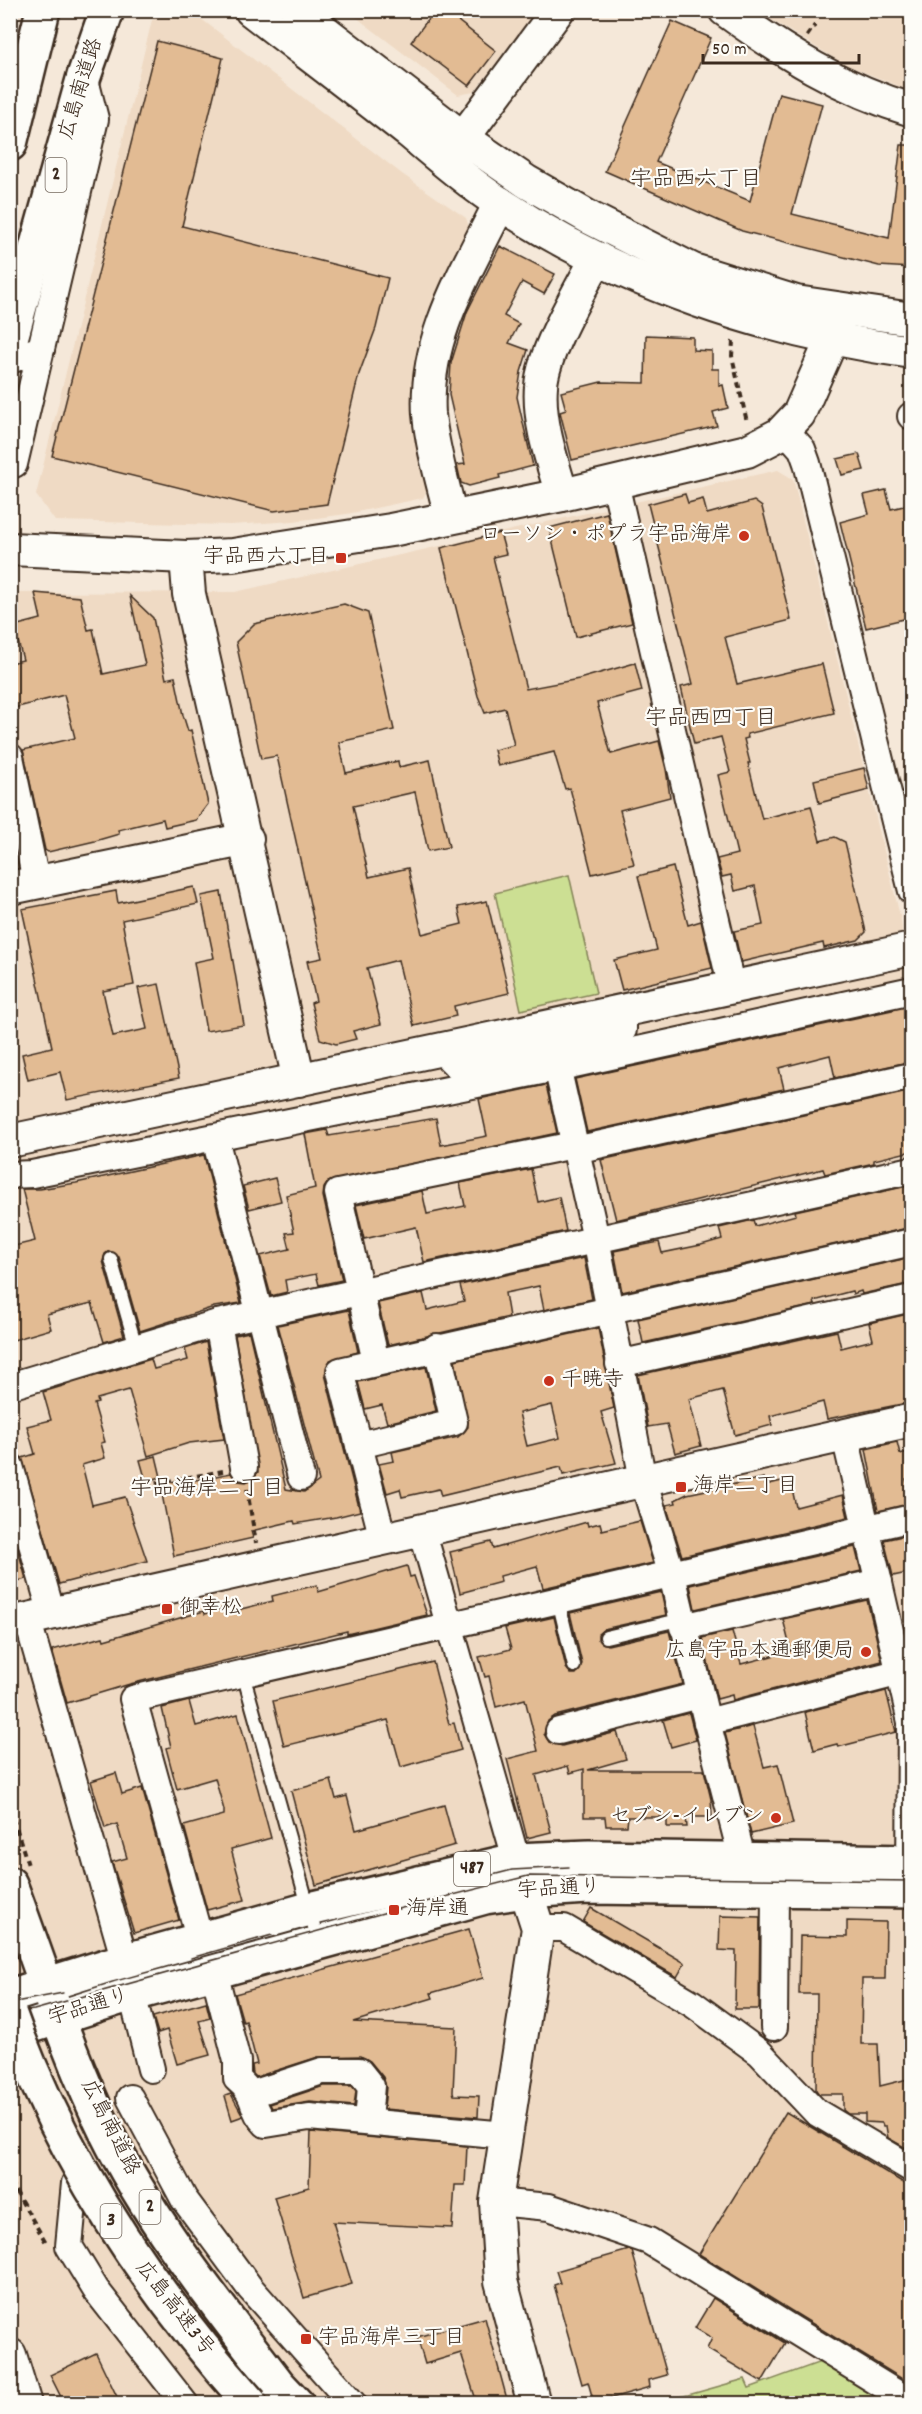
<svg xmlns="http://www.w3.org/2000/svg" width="922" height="2414" font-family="Dekko,'Klee One',sans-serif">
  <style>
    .built { fill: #efdac4 }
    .green { fill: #ccdf93; stroke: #848458; stroke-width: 1.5 }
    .building { fill: #e2bb93; stroke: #3b2a1e; stroke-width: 1.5; fill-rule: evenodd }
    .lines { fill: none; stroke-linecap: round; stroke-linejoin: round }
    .service-casing { stroke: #3b2a1e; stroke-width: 16 }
    .minor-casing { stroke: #3b2a1e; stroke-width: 30 }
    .tertiary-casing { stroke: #3b2a1e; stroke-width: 36 }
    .trunk-casing { stroke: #3b2a1e; stroke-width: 38 }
    .motorway-casing { stroke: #3b2a1e; stroke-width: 38 }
    .path { stroke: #3b2a1e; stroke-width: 4; stroke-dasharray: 6 4.5; stroke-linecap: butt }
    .service { stroke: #fdfcf7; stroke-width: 12 }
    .minor { stroke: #fdfcf7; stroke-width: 26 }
    .tertiary { stroke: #fdfcf7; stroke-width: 32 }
    .trunk { stroke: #fdfcf7; stroke-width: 33 }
    .motorway { stroke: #fdfcf7; stroke-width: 33 }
    .tram { stroke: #3b2a1e; stroke-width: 1.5 }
    .motorway-bridge-casing { stroke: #3b2a1e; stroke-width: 38; stroke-linecap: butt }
    .motorway-bridge { stroke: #fdfcf7; stroke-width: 33 }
    .poi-dot { fill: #c8321e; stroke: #fdfcf7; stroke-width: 2 }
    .labels { text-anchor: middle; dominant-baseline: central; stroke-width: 4.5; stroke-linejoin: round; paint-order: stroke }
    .shield { fill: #fdfcf7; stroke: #75695f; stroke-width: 1.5 }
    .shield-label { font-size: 20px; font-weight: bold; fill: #3b2a1e }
    .street-label { font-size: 21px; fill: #3b2a1e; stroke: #fdfcf7 }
    .poi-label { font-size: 21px; fill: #3b2a1e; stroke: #fdfcf7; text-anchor: start }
    .neighbourhood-label { font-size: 22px; fill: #3b2a1e; stroke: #fdfcf7 }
  </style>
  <rect width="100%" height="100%" fill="#f5e8d9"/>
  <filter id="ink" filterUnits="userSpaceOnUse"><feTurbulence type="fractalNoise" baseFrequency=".0167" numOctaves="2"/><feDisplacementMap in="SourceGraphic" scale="12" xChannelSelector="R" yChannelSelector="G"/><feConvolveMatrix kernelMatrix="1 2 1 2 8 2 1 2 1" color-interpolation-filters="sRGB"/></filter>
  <g filter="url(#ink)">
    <!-- built -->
    <g class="built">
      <path d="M179,11H191L402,174L466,218L469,227L428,311L416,352L412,403L427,490L423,498L347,514L294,521L230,525L55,521L36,495L152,20Z"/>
      <path d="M348,11H535L474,92L458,95Z"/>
      <path d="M757,11H911V91L844,64Z"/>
      <path d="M778,470L793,479L901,920L911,1010V2403L640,2242L497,2203L533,2403L11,2404V593L235,592Z"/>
    </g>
    <!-- green -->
    <g class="green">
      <path d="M569,875L596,993L521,1010L495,893Z"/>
      <path d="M826,2360L896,2404H643L688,2395L745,2379L749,2388Z"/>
    </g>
    <!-- building -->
    <g class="building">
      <path d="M435,10H444L496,51L469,86L411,42Z"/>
      <path d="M672,21L711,38L656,162L750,201L779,93L822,104L792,214L889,238L901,145H912V268L879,266L742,231L605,171Z"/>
      <path d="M157,41L223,58L182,226L388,278L376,328L359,374L327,504L274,511L52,456Z"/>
      <path d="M500,246L555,274L544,294L522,282L504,316L519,324L509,343L528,350L521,372L517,397L533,466L499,475L500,478L469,486L461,483L457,465L465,464L449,395L451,363L467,312Z"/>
      <path d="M646,335L693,337V350L712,351V369H719V386L723,385L728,408L713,412L717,426L572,460L560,412L566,410L561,392L601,382L645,383Z"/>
      <path d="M859,454L864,470L842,475L837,459Z"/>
      <path d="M886,490L891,509L912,504V617L866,628L840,522L869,514L864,495Z"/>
      <path d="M685,494L688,503L703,499L707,514L754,501L762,507L791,620L725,637L737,684L822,664L834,713L747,734L748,738L744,739L750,763H748L762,819L811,806L820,841L835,837L845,842L866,932L858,940L824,948L823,943L741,962L734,931L763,925L755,886L735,891L731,875L722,877L717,859L737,854L718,775L730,772L721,737L694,744L681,687L693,684L648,504Z"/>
      <path d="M607,513L632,623L576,637L549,528Z"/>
      <path d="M500,533L506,554L493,557L526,689L579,679L635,663L642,691L597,703L611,754L659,741L666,769L670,797L620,810L634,864L592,874L570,788L565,789L554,752L498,766L494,750L514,745L505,708L485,713L478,696L441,548Z"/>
      <path d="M35,593L80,597L88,630L93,629L103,674L145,665L130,596L153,618L166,679L175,677L183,715L188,731L191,730L199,763L208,804L196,820L165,827L163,819L118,830L119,834L95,841L48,852L45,850L23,750L75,738L64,695L14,708L10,696V663L23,660L14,626L41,619Z"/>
      <path d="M344,604L368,613L394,730L339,742L346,773L398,761L399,767L430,760L449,847L428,851L415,792L353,806L369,877L408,868L422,934L462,924L458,907L487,901L509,993L454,1006L456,1016L414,1026L398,960L367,968L381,1024L353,1031L356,1039L336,1044L320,1039L311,1003L316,1001L307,961L322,958L277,756L261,759L236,642L254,624Z"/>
      <path d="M864,768L869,790L819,803L814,780Z"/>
      <path d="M673,867L688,925L701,921L712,968L622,990L614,960L657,950L638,876Z"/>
      <path d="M194,887L198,904L122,920L134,985L103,991L113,1036L147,1029L138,988L159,984L179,1078L67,1100L60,1072L28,1080L22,1054L52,1047L22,909L116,891L118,903Z"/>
      <path d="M221,892L244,1025L206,1031L194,962L214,958L201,896Z"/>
      <path d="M906,1007L912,1026V1061L835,1078L830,1055L779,1068L784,1089L587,1132L575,1079Z"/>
      <path d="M546,1085L557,1133L328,1182L324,1188L323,1196L342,1280L319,1285L316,1274L285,1280L287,1292L271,1296L260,1256L290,1249L286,1233L294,1232L286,1195L315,1188L305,1134L327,1130L329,1136L436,1118L441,1145L487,1136L479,1099Z"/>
      <path d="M912,1091V1151L874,1160V1163L825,1174L823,1169L616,1220L601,1160Z"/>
      <path d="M204,1155L241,1303L214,1307L140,1331L119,1257L109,1251L105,1254L103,1261L124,1336L104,1342L92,1303L47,1314L51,1329L10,1341V1247L35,1241L22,1189H40L76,1183Z"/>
      <path d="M531,1169L538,1202L559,1197L566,1231L424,1262L416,1227L364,1239L356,1205L422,1191L427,1214L465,1206L460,1183Z"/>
      <path d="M275,1178L281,1201L249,1209L243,1186Z"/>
      <path d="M912,1185V1227L622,1292L614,1251L659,1242L662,1253L701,1245L722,1239L719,1228L753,1220L755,1226L796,1215L795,1211Z"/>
      <path d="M912,1257V1283L862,1294L861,1291L853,1294L852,1291L814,1301L815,1305L643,1343L638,1319Z"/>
      <path d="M584,1258L592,1299L544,1310L539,1286L505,1293L509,1317L388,1345L378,1303L423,1293L427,1310L464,1301L460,1285Z"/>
      <path d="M349,1310L358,1352L330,1360L325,1374L360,1511L336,1517L295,1524L294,1521L251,1531L253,1538L174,1556L160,1484L185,1479L186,1482L231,1473L238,1481L246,1482L253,1479L258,1472L235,1335L249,1332L286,1489L304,1492L319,1481L278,1325Z"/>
      <path d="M912,1313V1402L827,1419L823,1402L770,1416L772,1425L735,1435L723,1390L689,1399L701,1446L675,1453L667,1424L648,1427L638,1375L837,1331L841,1348L873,1340L869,1323Z"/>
      <path d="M598,1328L614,1408L601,1412L616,1463L563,1475L561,1467L441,1496L439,1489L402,1497L400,1489L387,1493L379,1464L394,1461L392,1452L458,1437L468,1427L455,1360ZM552,1405L560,1438L527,1446L519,1413Z"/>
      <path d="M206,1342L224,1439L189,1443L148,1456L129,1390L97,1399L98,1403L94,1404L105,1442L101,1443L105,1458L82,1465L92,1505L125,1497L147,1561L59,1584L22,1458L35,1454L27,1426L51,1420L43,1392L151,1359L154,1369L188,1360L185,1349Z"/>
      <path d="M426,1367L436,1411L387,1423L382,1405L365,1409L358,1382Z"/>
      <path d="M897,1442L900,1454L912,1451V1477L906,1479L912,1503L878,1511L866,1449Z"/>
      <path d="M156,1456L161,1477L146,1481L140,1460Z"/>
      <path d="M764,1478L765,1485L790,1479L796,1507L843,1495L848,1517L682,1556L666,1505L676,1503L675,1500L687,1494Z"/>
      <path d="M640,1521L653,1563L543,1588L537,1566L500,1576L501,1582L460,1593L450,1552L491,1542L493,1549L587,1522L588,1526L600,1523L602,1530Z"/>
      <path d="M912,1534V1572L893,1576L884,1540Z"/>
      <path d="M15,1539L26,1579L10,1583V1540Z"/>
      <path d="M855,1547L861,1571L695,1609L690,1585Z"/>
      <path d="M407,1566L410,1577L414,1576L427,1615L347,1634V1631L130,1684L67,1703L52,1650L103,1637L104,1640L204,1611L205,1614L235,1605L237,1610L273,1601L272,1596L317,1585L318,1592Z"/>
      <path d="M661,1592L666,1615L604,1629L598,1634V1639L608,1645L669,1631L683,1684L555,1716L548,1721L544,1734L549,1742L562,1746L617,1732L626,1759L588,1770H704L711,1799L712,1817H686L687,1827H667V1817H628L627,1826H606L605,1817H584V1769L570,1773L568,1766L536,1775L551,1832L527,1838L507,1759L538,1751L525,1699L496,1707L489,1676L485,1677L479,1657L511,1649L505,1628L554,1617L566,1668L571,1674H576L582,1664L570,1613Z"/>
      <path d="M867,1600L882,1661L733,1700L732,1695L717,1699L702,1638L732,1631L741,1664L791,1651L783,1619Z"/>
      <path d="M433,1662L449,1724L454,1723L461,1750L401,1767L388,1720L284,1746L273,1701Z"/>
      <path d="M886,1691L896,1732L838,1747L837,1744L814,1750L805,1712Z"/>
      <path d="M189,1701L196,1726L238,1714L271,1838L231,1849L245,1900L207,1910L184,1826L224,1815V1810L215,1778L177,1789L166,1748L171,1747L162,1708Z"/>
      <path d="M689,1713L696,1740L671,1747L663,1720Z"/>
      <path d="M753,1726L764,1767L778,1764L793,1824L751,1834L725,1733Z"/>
      <path d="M116,1773L122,1794L142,1788L179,1920L134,1933L112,1862L127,1858L117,1824L105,1828L91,1781Z"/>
      <path d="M331,1780L336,1799L347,1796L356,1830L444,1805L455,1845L316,1885L291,1791Z"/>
      <path d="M591,1908L685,1963L677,1977L583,1922Z"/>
      <path d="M720,1916L760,1917L759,2009H735L736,1951L719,1950Z"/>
      <path d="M847,1921L886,1922L885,1979H862L861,2044H878L880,2086L912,2078V2147L906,2148L888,2138L886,2126H883L882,2123L865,2122V2114H848L843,2110V2094H819L816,2090L817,1994H799L800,1936L847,1937Z"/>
      <path d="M469,1929L483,1978L431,1993L433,1998L353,2022L456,2027L453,2092L454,2095L479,2096L478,2117L384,2109L386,2087L383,2077L370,2061L360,2056L318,2057L256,2077L253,2074L252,2065L257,2064L246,2021L243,2022L235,1994Z"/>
      <path d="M206,2002L210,2018L199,2021L210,2055L177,2064L167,2030L158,2033L153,2017Z"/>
      <path d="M324,2086H352L356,2091L354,2106L310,2102L272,2108L270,2104Z"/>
      <path d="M231,2094L243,2116L232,2120L225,2096Z"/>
      <path d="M786,2112L912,2188V2385L699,2254Z"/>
      <path d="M311,2132L467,2146L465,2185H455L452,2228L333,2222L352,2284L304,2298L274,2197L309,2187Z"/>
      <path d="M629,2250L632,2251L667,2375L649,2380L650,2387L594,2403L588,2382L582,2384L554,2285L560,2283L556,2271Z"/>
      <path d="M713,2298L785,2343L762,2382L707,2349L712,2338L695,2328Z"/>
      <path d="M485,2318L492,2344L508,2403H477L461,2353L425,2364L417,2337Z"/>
      <path d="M96,2353L120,2403H64L50,2375Z"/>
    </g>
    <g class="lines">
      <!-- service casing -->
      <g class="service-casing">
        <g id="service">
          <path d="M111,1259L136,1347"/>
          <path d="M558,1600L574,1666"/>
          <path d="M606,1637L683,1619"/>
          <path d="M247,1688L318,1941"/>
        </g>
      </g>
      <!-- minor casing -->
      <g class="minor-casing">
        <g id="minor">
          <path d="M10,360L41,349"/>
          <path d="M911,416H912"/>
          <path d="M785,430L802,449L807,463L912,891"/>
          <path d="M14,464L95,119L84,76"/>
          <path d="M615,483L732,989"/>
          <path d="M10,757L36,881"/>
          <path d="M441,1050L458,1067L554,1053L623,1030V1012"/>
          <path d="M554,1053L596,1239L643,1480L672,1575L707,1722L739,1846V1860"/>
          <path d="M215,1138L301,1477"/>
          <path d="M575,1150L912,1076"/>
          <path d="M10,1175L32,1174L556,1068L912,990"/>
          <path d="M218,1323L244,1467"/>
          <path d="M376,1362L338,1193L574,1145"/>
          <path d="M619,1364L912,1298"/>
          <path d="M10,1386L218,1323L912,1170"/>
          <path d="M845,1436L911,1722L910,1881"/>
          <path d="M359,1445L454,1422L437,1347"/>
          <path d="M10,1466L51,1611"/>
          <path d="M422,1530L521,1876"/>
          <path d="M383,1539L340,1371L912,1242"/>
          <path d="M27,1618L125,1961"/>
          <path d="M683,1627L879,1582"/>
          <path d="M707,1722L901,1672"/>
          <path d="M559,1731L700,1695"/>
          <path d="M538,1928H564L693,2004L760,2053L816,2112L912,2169"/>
          <path d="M200,1940L133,1699L912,1518"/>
          <path d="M214,1972L237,2061V2079C258,2096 250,2109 266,2124L309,2117L506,2135"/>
          <path d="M132,1994L151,2069"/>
          <path d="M774,2027L775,1889"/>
          <path d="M252,2094L322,2071H359L371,2086L368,2121"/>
          <path d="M130,2098L184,2199L250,2288L353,2404"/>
          <path d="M75,2183L69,2246L96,2290L185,2404"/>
          <path d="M496,2202L549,2207L649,2241L912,2403"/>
        </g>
      </g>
      <!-- tertiary casing -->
      <g class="tertiary-casing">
        <g id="tertiary">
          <path d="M251,10C304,51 357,91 409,132C438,156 466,181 498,202C622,284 765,332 912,352"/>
          <path d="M297,10L463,138L527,182L590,218L693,270L796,302L912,319"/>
          <path d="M725,10C783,52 842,89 912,110"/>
          <path d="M463,138L558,10"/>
          <path d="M562,495C552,461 538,421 541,386C543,352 580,290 597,258"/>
          <path d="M451,517C443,483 432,448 429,414C424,336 467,271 500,203"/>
          <path d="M10,549L186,557L233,555L391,530L562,495L747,451L780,434L799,414L832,339L838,309"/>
          <path d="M186,557L189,594L299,1080"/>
          <path d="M10,888L247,839"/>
          <path d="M10,1141L912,949"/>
          <path d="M10,1623L912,1420"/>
          <path d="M526,1891L538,1928L496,2202L501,2281L534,2404"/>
          <path d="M10,2355L25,2404"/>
        </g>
      </g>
      <!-- trunk casing -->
      <g class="trunk-casing">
        <g id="trunk">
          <path d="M10,342L84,76L107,10"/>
          <path d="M10,1884C41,1966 67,2053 106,2132C151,2223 216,2303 278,2384L297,2404"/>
          <path d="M10,1996L109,1965L309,1909L515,1860L589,1857L912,1862"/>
          <path d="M10,2033L119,1998L485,1897L526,1891L588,1887L912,1891"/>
        </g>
      </g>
      <!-- motorway casing -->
      <g class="motorway-casing">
        <path id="motorway" d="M10,144L43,10"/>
      </g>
      <!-- path -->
      <g class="path">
        <path d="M807,36L815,25"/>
        <path d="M733,341L732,356L747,422"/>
        <path d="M135,1487L223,1471"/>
        <path d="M247,1489L256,1543"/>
        <path d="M10,1808L28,1865"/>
        <path d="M10,2182L47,2244"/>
      </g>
      <!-- service -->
      <use href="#service" class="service"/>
      <!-- minor -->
      <use href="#minor" class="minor"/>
      <!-- tertiary -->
      <use href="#tertiary" class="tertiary"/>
      <!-- trunk -->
      <use href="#trunk" class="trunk"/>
      <!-- motorway -->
      <use href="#motorway" class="motorway"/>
      <!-- tram -->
      <g class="tram">
        <path d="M457,1884L512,1870L569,1867"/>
        <path d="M191,1958L272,1935"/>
        <path d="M10,2003L63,1993"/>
        <path d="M10,2013L34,2010L394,1910L528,1876L912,1881"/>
      </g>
      <!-- motorway-bridge casing -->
      <g class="motorway-bridge-casing">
        <path id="motorway-bridge" d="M10,2015C62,2160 148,2289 251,2404"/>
      </g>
      <!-- motorway-bridge -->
      <use href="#motorway-bridge" class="motorway-bridge"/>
    </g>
  </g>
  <!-- markers -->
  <g class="poi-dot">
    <circle cx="744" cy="536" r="6"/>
    <rect x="335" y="552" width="12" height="12" rx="3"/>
    <circle cx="549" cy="1381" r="6"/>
    <rect x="675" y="1481" width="12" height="12" rx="3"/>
    <rect x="161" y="1603" width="12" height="12" rx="3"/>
    <circle cx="866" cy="1652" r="6"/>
    <circle cx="776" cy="1818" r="6"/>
    <rect x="388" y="1904" width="12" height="12" rx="3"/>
    <rect x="300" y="2333" width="12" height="12" rx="3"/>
  </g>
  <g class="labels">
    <!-- shield labels -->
    <g class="shield">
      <rect x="45.5" y="158" width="21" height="34" rx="4.5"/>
      <rect x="454" y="1852" width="36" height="34" rx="4.5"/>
      <rect x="139.5" y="2190" width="21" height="34" rx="4.5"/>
      <rect x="100.5" y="2204" width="21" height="34" rx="4.5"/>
    </g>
    <g class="shield-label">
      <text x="56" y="175">2</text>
      <text x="472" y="1869">487</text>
      <text x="150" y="2207">2</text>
      <text x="111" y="2221">3</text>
    </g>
    <!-- street labels -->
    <g class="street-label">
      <text transform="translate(82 89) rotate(-73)">広島南道路</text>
      <text transform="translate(559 1890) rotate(-3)">宇品通り</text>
      <text transform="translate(89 2008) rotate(-17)">宇品通り</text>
      <text transform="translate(109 2128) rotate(63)">広島南道路</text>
      <text transform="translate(174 2309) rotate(52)">広島高速3号</text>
    </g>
    <!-- poi labels -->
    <g class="poi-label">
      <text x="732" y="536" text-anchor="end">ローソン・ポプラ宇品海岸</text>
      <text x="329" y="558" text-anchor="end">宇品西六丁目</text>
      <text x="561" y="1381">千暁寺</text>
      <text x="693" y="1487">海岸二丁目</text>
      <text x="179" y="1609">御幸松</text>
      <text x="854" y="1652" text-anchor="end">広島宇品本通郵便局</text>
      <text x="764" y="1818" text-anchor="end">セブン-イレブン</text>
      <text x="406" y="1910">海岸通</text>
      <text x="318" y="2339">宇品海岸三丁目</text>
    </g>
    <!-- neighbourhood labels -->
    <g class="neighbourhood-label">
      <text x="696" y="180">宇品西六丁目</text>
      <text x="711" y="719">宇品西四丁目</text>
      <text x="207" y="1489">宇品海岸二丁目</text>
    </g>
  </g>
  <!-- margin -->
  <rect width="922" height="2414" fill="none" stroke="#fdfcf7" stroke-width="36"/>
  <rect x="18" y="18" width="886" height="2378" fill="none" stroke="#3b2a1e" stroke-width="2" filter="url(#ink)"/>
  <!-- scale -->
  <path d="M703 54v9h156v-9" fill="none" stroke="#3b2a1e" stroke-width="3"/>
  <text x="712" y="54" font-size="18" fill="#3b2a1e" stroke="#fdfcf7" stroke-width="4.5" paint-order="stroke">50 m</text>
</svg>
